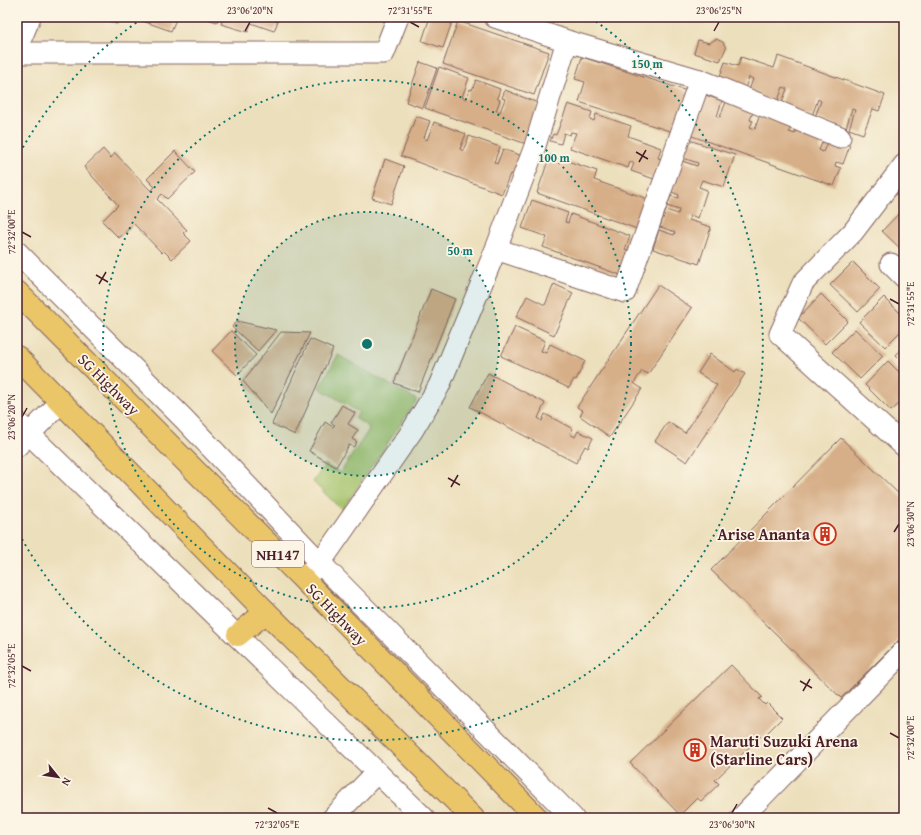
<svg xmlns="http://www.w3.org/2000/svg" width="921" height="835" font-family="'Gentium Book Plus',serif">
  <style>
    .green { fill: #a1c169; stroke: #76704a }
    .building { fill: #d6ae87 }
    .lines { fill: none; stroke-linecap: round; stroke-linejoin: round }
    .minor-casing { stroke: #83625e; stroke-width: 23 }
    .highway-casing { stroke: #83625e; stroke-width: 24 }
    .minor { stroke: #fff; stroke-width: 21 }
    .highway { stroke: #eac669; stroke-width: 22 }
    .ticks { fill: none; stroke: #4a1f2b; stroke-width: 1.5 }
    .ring { fill: none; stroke: #0f766e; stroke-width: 2; stroke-dasharray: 2 4 }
    .labels { text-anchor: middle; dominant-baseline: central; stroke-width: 3.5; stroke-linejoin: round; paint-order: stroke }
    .shield { fill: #fcf5e5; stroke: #7f5f63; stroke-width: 1 }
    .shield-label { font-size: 15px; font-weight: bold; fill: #4a1f2b }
    .street-label { font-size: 16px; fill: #4a1f2b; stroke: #fcf5e5 }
    .poi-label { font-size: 16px; font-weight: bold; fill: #4a1f2b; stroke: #fcf5e5; text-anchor: end }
    .centre { fill: #0f766e; stroke: #fcf5e5; stroke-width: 2 }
    .ring-label { font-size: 12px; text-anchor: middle; font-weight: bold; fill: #0f766e; stroke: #fcf5e5; stroke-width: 3.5; stroke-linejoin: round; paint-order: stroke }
    .neatline { fill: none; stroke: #4a1f2b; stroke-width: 1.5 }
    .ticks-label { font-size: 10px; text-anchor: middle; fill: #4a1f2b }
  </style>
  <rect width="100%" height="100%" fill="#fcf5e5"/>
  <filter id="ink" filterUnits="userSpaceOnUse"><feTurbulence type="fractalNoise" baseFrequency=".025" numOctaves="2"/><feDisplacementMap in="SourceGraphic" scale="8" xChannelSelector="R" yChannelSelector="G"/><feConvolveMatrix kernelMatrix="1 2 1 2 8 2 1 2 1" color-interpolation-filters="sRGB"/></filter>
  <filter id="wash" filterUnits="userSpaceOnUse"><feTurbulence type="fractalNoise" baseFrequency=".012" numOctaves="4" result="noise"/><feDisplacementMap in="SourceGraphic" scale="16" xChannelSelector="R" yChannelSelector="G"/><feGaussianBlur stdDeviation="0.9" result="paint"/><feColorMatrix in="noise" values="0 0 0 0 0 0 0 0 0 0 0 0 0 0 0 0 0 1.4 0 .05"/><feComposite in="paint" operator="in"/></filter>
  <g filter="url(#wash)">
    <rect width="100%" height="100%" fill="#ecdfbc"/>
    <!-- green -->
    <path class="green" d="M338,355L417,400L342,510L313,482L325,464L340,473L370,428L355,418L359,412L319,388Z"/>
    <g id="blocks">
      <!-- building -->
      <g class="building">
        <path d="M98,17H119L117,24Z"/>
        <path d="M141,17H177L171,31L140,20Z"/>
        <path d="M201,17H219L217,22Z"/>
        <path d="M223,17H276L275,21H278L274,31L251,23L248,32L221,24Z"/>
        <path d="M430,17H446L453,19L443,48L422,41Z"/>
        <path d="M458,21L549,52L534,95L443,64Z"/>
        <path d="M716,39L723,42L726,48L720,61L694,53L698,40L709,43Z"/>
        <path d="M778,56L885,95L879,111L873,109L863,134L849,129L855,110L852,109L846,128L815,117L821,101L818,99L812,116L781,105L787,89L783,87L777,103L748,93L753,79L749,77L744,91L718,82L725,62L738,66L741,57L774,68Z"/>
        <path d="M582,57L690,92L676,133L579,102L585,82L575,79Z"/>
        <path d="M420,62L437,68L423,108L406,102Z"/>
        <path d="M439,67L469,78L462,97L466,99L470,89L472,90L476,80L500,89L497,98L500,100L496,111L500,112L505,99L502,98L505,90L538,103L529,145L425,108Z"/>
        <path d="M703,94L722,101L717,116L720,117L726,102L753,112L750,120L753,121L750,127L755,129L760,114L792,125L789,132L795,134L797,127L825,136L819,150L823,152L829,138L850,145L843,164L836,162L835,166L841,168L834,186L689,135Z"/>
        <path d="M568,104L592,112L590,119L594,121L596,114L631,126L628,136L661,148L658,158L661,159L654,179L631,171L634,163L630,162L628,168L570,148L576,133L571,132L570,135L564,133L561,144L550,141L553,134L556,135Z"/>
        <path d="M416,116L430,121L424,138L427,140L434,122L466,134L460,149L463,151L469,136L500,147L494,162L497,164L503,149L522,156L515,175L510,174L502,194L401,156Z"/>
        <path d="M689,140L735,155L724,187L702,180L699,187L707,190L698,218L690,215L689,220L711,227L699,264L653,249L659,230L674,235L675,232L660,227L666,210L678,214L679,210L667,206L671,196L678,198L679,195L672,192L682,161L697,166L698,163L683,158Z"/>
        <path d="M103,149L111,158L115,153L151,191L155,187L147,179L175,151L195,172L167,199L162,194L157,199L187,230L183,233L191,241L172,259L164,251L162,253L134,224L119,238L102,221L118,205L84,167Z"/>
        <path d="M550,155L597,171L594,180L651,200L640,230L537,193Z"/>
        <path d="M385,159L404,166L391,204L372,198Z"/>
        <path d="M532,200L568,213L565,222L568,223L571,214L630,236L625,250L631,252L623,276L543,247L547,237L522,228Z"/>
        <path d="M904,208V252L882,231Z"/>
        <path d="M853,262L880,289L858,312L830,285Z"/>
        <path d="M554,284L573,293L554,335L516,317L527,296L545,305Z"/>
        <path d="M658,285L692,308L648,374L642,371L634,383L642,389L610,437L580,416L583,411L577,407Z"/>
        <path d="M431,289L455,299L418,392L394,383Z"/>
        <path d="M821,294L848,321L825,344L798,318Z"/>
        <path d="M884,297L904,317V328L885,347L859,322Z"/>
        <path d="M237,321L276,330L258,351L232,327Z"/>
        <path d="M515,327L545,341L541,351L546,353L550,344L585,361L576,380L574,379L569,388L501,356Z"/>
        <path d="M855,329L883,356L860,379L832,352Z"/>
        <path d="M231,331L256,355L237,375L212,351Z"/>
        <path d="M281,332L310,333L271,414L243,381Z"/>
        <path d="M310,339L333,349L295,435L272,424Z"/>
        <path d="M904,346V363L896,355Z"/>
        <path d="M710,354L735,372L737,369L745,374L687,462L655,441L668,422L685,433L717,385L698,373Z"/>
        <path d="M888,361L904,377V399L891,411L865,385Z"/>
        <path d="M488,373L545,403L538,418L542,421L545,414L573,429L570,434L575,437L578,431L593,438L588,448L585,446L576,463L470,407Z"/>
        <path d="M342,405L355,413L348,424L358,430L352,439L357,442L354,447L349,445L336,467L309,451L325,422L333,427L335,425L331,423Z"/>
        <path d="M841,438L904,499V635L841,698L711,570Z"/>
        <path d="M731,665L762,697L759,699L765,705L767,703L782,718L764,736L763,734L715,780L719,784L701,801L697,798L680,815L630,763Z"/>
      </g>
    </g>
  </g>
  <g filter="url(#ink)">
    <use href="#blocks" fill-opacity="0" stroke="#83625e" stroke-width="1"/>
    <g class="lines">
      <!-- minor casing -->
      <g class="minor-casing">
        <g id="minor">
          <path d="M17,48L30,17"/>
          <path d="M17,53H384L398,17"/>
          <path d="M700,80L840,137"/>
          <path d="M904,165L853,232L803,283L780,334L904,446"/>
          <path d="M496,249L534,149L567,41"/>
          <path d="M17,252L184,419L320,563L573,818"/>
          <path d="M891,264L904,277"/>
          <path d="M17,422L424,818"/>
          <path d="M17,446L61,402"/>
          <path d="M303,579L320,563L412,431L439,386L496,249L625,292L700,80L567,41L495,17"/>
          <path d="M333,818L377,772"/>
          <path d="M741,818L904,651"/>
        </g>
      </g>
      <!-- highway casing -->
      <g class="highway-casing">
        <g id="highway">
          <path d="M17,292L303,579L537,818"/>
          <path d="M17,357L266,612L473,818"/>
          <path d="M238,635L266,612"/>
        </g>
      </g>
      <!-- minor -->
      <use href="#minor" class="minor"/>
      <!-- highway -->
      <use href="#highway" class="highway"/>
    </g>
  </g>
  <!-- ticks -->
  <path class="ticks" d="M410,22L419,27M245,31L250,22M714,31L719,22M636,152L648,159M639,162L646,150M22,232L31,237M96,275L108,282M99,284L106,272M890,299L899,304M22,417L27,408M448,478L460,485M451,487L458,475M894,532L899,524M22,666L31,671M800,681L812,688M803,691L810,679M890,733L899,738M268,808L277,813M732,813L737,804"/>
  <!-- distance rings -->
  <circle cx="367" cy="344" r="132" fill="#0f766e" fill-opacity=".12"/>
  <g class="ring">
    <circle cx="367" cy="344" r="132"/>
    <circle cx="367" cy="344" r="264"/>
    <path d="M17 158A396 396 0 0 1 143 18M591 18A396 396 0 1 1 17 530"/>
  </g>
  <!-- icons -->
  <defs>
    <g id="building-ring" transform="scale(1.15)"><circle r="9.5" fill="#fcf5e5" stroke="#c8321e" stroke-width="1.5"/><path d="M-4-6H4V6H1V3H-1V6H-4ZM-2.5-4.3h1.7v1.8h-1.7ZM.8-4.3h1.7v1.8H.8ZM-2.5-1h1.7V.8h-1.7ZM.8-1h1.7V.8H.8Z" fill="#c8321e"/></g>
  </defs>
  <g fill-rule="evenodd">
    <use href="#building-ring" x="825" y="534"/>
    <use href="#building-ring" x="695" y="750"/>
  </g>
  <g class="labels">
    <!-- shield labels -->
    <rect class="shield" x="252" y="541" width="52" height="26" rx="3"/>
    <g class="shield-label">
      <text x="278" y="554">NH147</text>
    </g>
    <!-- street labels -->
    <g class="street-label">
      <text transform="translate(109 384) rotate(45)">SG Highway</text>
      <text transform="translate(337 614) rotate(46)">SG Highway</text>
    </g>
    <!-- poi labels -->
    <g class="poi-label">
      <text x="810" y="534">Arise Ananta</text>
      <text x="710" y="741" text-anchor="start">Maruti Suzuki Arena<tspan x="710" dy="18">(Starline Cars)</tspan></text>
    </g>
  </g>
  <circle cx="367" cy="344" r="6" class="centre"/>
  <g class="ring-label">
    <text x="647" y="68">150 m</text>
    <text x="554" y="162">100 m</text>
    <text x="460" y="255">50 m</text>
  </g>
  <!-- margin -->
  <rect width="921" height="835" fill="none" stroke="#fcf5e5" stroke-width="44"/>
  <!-- north arrow -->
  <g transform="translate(58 777) rotate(120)" stroke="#fcf5e5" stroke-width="3" paint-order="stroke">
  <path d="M0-3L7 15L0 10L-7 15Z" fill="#4a1f2b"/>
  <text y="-6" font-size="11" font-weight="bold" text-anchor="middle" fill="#4a1f2b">N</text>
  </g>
  <rect x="22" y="22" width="877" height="791" class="neatline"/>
  <g class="ticks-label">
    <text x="250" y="14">23°06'20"N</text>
    <text x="410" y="14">72°31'55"E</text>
    <text x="719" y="14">23°06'25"N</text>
    <text transform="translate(11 232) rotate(-90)" y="4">72°32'00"E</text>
    <text transform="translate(910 304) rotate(-90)" y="4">72°31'55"E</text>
    <text transform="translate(11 417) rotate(-90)" y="4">23°06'20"N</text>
    <text transform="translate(910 524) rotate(-90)" y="4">23°06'30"N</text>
    <text transform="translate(11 666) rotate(-90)" y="4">72°32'05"E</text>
    <text transform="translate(910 738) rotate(-90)" y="4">72°32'00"E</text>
    <text x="277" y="828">72°32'05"E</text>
    <text x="732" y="828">23°06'30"N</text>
  </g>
</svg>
